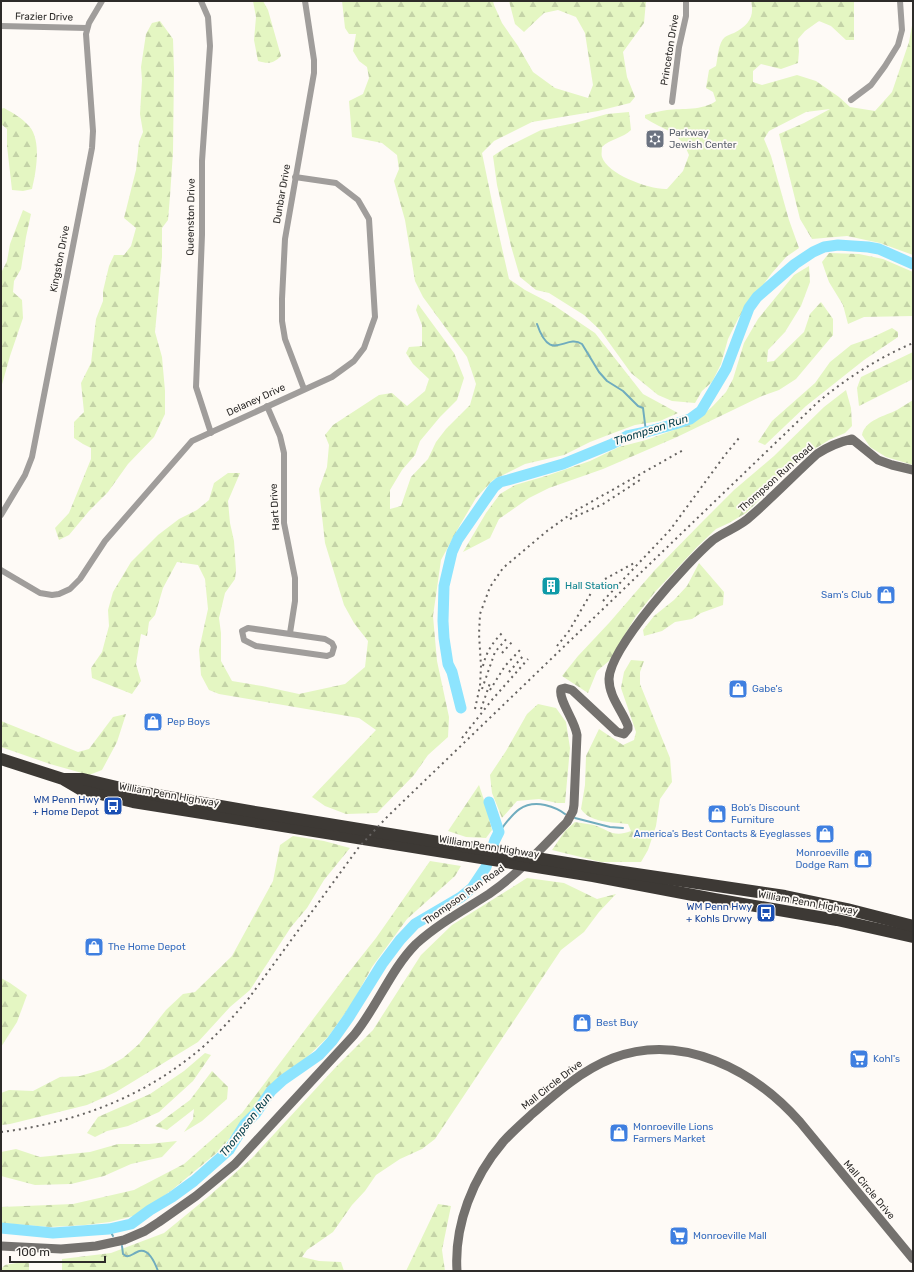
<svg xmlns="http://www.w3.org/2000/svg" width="914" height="1272" font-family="Rubik,sans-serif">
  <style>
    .forest { fill: url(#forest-firs) }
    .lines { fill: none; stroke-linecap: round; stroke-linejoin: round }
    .stream { stroke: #70acbe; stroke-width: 2 }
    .river { stroke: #8de4fe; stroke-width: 11 }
    .street { stroke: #a09d9b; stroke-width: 6 }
    .secondary { stroke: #74716e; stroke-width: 9 }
    .highway { stroke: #3d3935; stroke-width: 12 }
    .rail { stroke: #666361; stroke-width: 2; stroke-dasharray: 2 4; stroke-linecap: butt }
    .labels { text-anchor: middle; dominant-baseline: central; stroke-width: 3.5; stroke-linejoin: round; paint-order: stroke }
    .street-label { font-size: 10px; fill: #2d2b29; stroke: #fefaf6 }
    .worship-label { font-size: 10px; fill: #5b616d; stroke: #fefaf6; text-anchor: start }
    .culture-label { font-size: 10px; fill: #0d838f; stroke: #fefaf6; text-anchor: start }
    .shop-label { font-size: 10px; fill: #366cbe; stroke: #fefaf6; text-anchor: start }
    .transit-label { font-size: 10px; fill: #164399; stroke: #fefaf6; text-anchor: end }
    .water-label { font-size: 11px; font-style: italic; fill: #013a47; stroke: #fefaf6 }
  </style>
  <defs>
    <pattern id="forest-firs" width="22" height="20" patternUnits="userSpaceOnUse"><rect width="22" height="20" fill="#e4f6c2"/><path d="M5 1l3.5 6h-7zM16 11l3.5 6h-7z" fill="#c4d3a7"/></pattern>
  </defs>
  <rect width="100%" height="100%" fill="#fefaf6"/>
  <!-- forest -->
  <g class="forest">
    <path d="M253,1H263L268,10L281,56C273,64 268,64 258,61L254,40L256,17Z"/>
    <path d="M342,1H493L494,5L502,23L518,46L533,72L555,88L588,98L593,85L585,33L576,17L558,10L544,13L524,32L515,24L509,1H646L644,23L623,52L627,77L635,97L630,103L598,111L532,122L494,141L482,153L497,226L509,279L525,290L552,304L595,333L643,394L678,413L660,421L635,425L616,432L590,442L564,455L525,464L493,480L476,498L460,525L441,560L433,616L437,661L449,717L448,737L428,755L414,775L377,813L346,814L325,806L312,797L376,730L359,718L219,694L209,690L201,675L199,650L208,609L205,579L198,565L177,562L163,588L155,615L149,622L147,636L141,634L136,664L141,681L132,694L92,678L91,668L102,652L109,626L108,610L113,592L131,562L158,535L179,519L197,510L209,500L214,483L228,473H240L228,501L230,523L234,541L236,570L235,579L225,593L219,618L221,633V661L232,681L262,686L299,694L345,684L365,667L368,641L354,623L344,605L325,543L319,489L327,467L329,445L325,435L333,425L379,395L392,393L407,406L425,391L429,379L413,364L406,353L409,347L422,346V325L416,310L418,304L454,353L464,378L457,400L440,417L420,441L415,455L402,470L390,490V509L401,506L411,477L428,459L436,442L446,429L470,405L476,384L467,357L423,297L415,281L405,220L394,181L399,169L397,155L382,143L352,137L349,101L363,94L369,78L367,67L359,61L353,51L356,34H349L345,28Z"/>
    <path d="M751,1H854V40H846L831,26L819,21L805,31L798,39L799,51L798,63L781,69L761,64L753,71V82L762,85L797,75L816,81L839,97L850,107L875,111L892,92L909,42L913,20V255L880,243L847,236L812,239L800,219L779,134L804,123L830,109L806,112L769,131L764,139L771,156L789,220L799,248L786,257L772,273L739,317L728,339L721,364L712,382L702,391L695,403L672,401L658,395L631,373L600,330L584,315L549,293L536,290L520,277L511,246L497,185L493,156L505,148L541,130L575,123L607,114L629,112L631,130C623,138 610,139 602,147C602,150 601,154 602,157C607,174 650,190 667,189L683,171L689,155C679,130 664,131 645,118V115C652,113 659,111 667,110C683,108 702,111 716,101L713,92L706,88L709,70L716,66C718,57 718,43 725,37C728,35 731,34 734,33C748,26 755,17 751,1Z"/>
    <path d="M160,21L173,39L174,70L173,152L170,196L168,220L162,228V257L155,332L162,357L165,391V414L154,437L128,464L108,492L89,511L69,535L59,540L55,528L69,513L91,459V448L83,444L74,438V422L84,412L81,383L91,363L96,319L103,301V291L109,266L114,255H124L131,246L136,228L124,218L136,170L139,142L143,132L140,114L142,80L141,67L146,34L152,23Z"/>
    <path d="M4,108C13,113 22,118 29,126C42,140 36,173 32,189L23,191L12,190L7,146V129L1,124V109Z"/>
    <path d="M23,210L31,214L26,237L21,269L14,281L13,292L22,300L23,318L10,356L1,388V273L7,261L10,244Z"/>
    <path d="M829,253L859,254L883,259L913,272V316L864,317L848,324L843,305L829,282L822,262Z"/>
    <path d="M809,266L810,282L801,306L785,332L768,350L767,362L774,361L804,332L810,314L821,302L833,319V335L796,379L779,390L762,396L677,437L603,469L549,488L529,498L499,519L490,538L463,552L486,513L500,494L515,485L546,476L590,461L619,447L646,440L674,430L697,419L712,407L726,392L733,379L744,343L758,319L794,275Z"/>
    <path d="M892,328L898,332V337L864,360L806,406L765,445L758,442L772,421L815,383L830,362L851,345L871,338Z"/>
    <path d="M913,352V379L859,406L857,388L861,377Z"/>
    <path d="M846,390L851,408L852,426L845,433L829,440L813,450L790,469L746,513L729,523L716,529L697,547L655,592L636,616L609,661L597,671L588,693L562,676L578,656L609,623L654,571L703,521L734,490L774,456L824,407Z"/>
    <path d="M913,400V465L886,457L870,447L862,435C865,420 885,416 897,410C902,407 908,403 913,400Z"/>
    <path d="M699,563L724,592L723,605L701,613L692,619L675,622L662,631L644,636L643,630L654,616L674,600L687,586Z"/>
    <path d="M631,660L644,661L640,672V684L670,758L672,782L660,799L656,826L648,850L641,862H601L552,850L565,831L575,822C581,823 588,824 594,825C609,830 613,838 631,831L628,824C612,822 590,823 581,809L585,785L586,756L599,729L623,745L634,740L636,732L621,688L624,672Z"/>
    <path d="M538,704L556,708L566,722L570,748L565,803H557L539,799L517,801L502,818L492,793L490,775L506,751L527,714Z"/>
    <path d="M126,714L117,742L102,770L89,775L50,764L1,747V721L78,752L89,749L113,717Z"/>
    <path d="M479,785L486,806L492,830L486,838L466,837L448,831Z"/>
    <path d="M293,836L324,841L350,848L324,880L307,908L291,927L250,990L230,1007L198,1042L116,1092L87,1105L10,1124L1,1125V1093L9,1090L33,1091L60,1077L80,1076L104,1069L123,1058L139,1044L166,1010L183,994L195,992L232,956L273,881L280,845Z"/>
    <path d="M430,861L461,866L455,876L407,919L372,967L353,1002L328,1037L305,1059L281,1075L220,1150L172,1190L137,1215L110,1222L85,1225L50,1227L1,1223V1207L73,1204L134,1190L184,1164L242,1113L345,977L376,938Z"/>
    <path d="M527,878L564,883L597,899L616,894L599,912L584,932L561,950L435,1139L422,1149L400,1159L376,1175L365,1191L352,1205L333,1232L307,1250L302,1257L319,1261L341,1262L344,1271H62V1259L111,1253L164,1233L208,1197L252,1158L335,1068L373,1030L421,955L452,925Z"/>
    <path d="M1,978L10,983L27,995L17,1022L1,1047Z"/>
    <path d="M205,1053L211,1055L193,1081L159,1112L128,1126L107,1131L95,1137L87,1133L98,1117L150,1094L184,1071Z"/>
    <path d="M212,1071L228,1087L227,1099L202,1121L184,1132L193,1119L194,1109L167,1130L155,1126L190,1100Z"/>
    <path d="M177,1141L162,1157L131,1164L104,1176L71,1184L35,1185L1,1176V1152L16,1149L40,1157L90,1152L118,1144H149Z"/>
    <path d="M438,1204L451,1206L442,1250L445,1271H406Z"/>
    <path d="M29,1261V1271H1V1269L5,1265Z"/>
  </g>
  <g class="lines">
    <!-- stream -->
    <g class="stream">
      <path d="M537,324C551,365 565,333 582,344L599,372L607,381L623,391L638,406L643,408L646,432"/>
      <path d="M575,818L610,827L623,828"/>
      <path d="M499,832C512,815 521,800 545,805C553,807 559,809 565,814"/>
      <path d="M109,1229L113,1236"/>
      <path d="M122,1246L123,1254L126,1256C131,1257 132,1254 137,1252C148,1246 155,1263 158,1271"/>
    </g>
    <!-- river -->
    <g class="river">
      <path d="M461,708L452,672L448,664L444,638L443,621L444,586L452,552L458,539L494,487L500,482L508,480L563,464L612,444L627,436L646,432L675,424L690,419L701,411L726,369L749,308L757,297L795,264L813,252L824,247L838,245L868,247L879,249L913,264"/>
      <path d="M1,1228L53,1233L109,1229L131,1224L150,1210L172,1197L194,1181L229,1150L245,1124L256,1113L271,1091L283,1080L319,1055L332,1041L349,1017L382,964L400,940L415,924L461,897L472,888L486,867L495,840L499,832L489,802"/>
    </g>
    <!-- street -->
    <g class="street">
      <path d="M201,1L208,17L210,46L202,161V235L196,387L211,433"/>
      <path d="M1,26L87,28"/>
      <path d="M851,100L871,85L885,66L898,45L902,30L900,1"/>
      <path d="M672,102L679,47L686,16V1"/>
      <path d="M304,389L285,339L282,321V299L285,239L314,73V60L305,1"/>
      <path d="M267,406L280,436L284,453V523L295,578V601L290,633"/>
      <path d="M1,515L25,475L32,457L92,148L93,131L86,34L89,23L102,1"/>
      <path d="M1,570L40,593L52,595L59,594L70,589L80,579L105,541L192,441L332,377L354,361L364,348L375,317L369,219L358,200L336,183L295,177"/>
      <path d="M248,628L325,639L332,643L334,647L332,654L327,656L256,646L244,640L242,631Z"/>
    </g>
    <!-- secondary -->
    <g class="secondary">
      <path d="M1,1246L61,1249L96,1246L124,1240L145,1231L159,1222L196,1196L235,1164L354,1035C377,1007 391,969 416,944C438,924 464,910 489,894C518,874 543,847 567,822L573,811L574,805L577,735C575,720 558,700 561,689L565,688L572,690L617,732L624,734L628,729V726C622,710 609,697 609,679C610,647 688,561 713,540C725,531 740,527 751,516C774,496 795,474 817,454C829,446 839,442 852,439L878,460L892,465L913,470"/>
      <path d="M457,1271C454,1225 473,1177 503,1142C512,1132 521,1124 531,1115C556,1093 582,1070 613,1058C682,1032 754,1070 800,1122L913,1259"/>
    </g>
    <!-- highway -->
    <g class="highway">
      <path d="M1,759L63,779L80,789L133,802L593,876L714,899L837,920L913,937"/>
      <path d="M64,779H83L134,791L261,813L616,871L785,896L847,909L913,926"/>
    </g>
    <!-- rail -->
    <g class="rail">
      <path d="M570,519L603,504L640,480"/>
      <path d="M605,579L636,562"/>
      <path d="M603,601L670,530L725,455L739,438"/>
      <path d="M557,646L569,631L591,593"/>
      <path d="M502,653L512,642"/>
      <path d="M483,666C486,652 493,642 503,632"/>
      <path d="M509,672L524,655"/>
      <path d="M482,689L495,652L508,637"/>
      <path d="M490,690L505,666L520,650"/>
      <path d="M475,709L480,686L481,666L479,634L480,614L490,587L503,568L547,531L575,511L685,449"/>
      <path d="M481,709L490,683"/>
      <path d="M462,738L491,701L528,659"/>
      <path d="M1,1132C67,1124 131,1102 184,1062C209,1044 230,1021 249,998L359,847L388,816L818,402C847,378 878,358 913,343"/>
    </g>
  </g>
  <!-- icons -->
  <defs>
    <g id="synagogue-square" transform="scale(1)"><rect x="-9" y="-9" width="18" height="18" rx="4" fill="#6b7280" stroke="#fefaf6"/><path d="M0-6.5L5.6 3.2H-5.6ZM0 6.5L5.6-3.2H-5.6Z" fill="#fff"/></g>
    <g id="building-square" transform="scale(1)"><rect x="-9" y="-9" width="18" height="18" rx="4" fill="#0f9aa8" stroke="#fefaf6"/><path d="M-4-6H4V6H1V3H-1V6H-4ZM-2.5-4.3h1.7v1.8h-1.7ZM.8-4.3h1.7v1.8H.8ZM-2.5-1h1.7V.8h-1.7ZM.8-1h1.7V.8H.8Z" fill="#fff"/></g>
    <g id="shop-square" transform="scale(1)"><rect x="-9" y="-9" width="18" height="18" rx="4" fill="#3f7fe0" stroke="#fefaf6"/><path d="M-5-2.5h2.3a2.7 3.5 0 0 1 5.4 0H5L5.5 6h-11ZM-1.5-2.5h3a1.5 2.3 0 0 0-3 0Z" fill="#fff"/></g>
    <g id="bus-square" transform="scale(1)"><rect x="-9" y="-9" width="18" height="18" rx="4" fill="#1a4fb4" stroke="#fefaf6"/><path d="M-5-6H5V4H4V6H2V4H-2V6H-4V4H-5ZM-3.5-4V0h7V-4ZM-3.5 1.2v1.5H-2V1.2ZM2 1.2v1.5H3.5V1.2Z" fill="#fff"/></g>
    <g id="supermarket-square" transform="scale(1)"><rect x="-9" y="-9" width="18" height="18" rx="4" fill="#3f7fe0" stroke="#fefaf6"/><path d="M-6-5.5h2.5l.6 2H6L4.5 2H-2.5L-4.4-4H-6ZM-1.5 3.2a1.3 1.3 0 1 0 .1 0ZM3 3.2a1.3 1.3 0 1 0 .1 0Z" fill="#fff"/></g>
  </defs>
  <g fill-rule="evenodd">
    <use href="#synagogue-square" x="655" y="139"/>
    <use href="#building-square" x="551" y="586"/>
    <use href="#shop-square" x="886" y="595"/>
    <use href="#shop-square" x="738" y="689"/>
    <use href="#shop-square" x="153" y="722"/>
    <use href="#bus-square" x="113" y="806"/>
    <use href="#shop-square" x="717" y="814"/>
    <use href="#shop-square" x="825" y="834"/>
    <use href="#shop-square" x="863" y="859"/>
    <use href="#bus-square" x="766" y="913"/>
    <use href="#shop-square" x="94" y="947"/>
    <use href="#shop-square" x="582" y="1023"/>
    <use href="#supermarket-square" x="859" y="1059"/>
    <use href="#shop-square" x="619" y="1133"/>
    <use href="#supermarket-square" x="679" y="1236"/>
  </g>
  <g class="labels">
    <!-- street labels -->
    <g class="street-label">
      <text transform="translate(44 17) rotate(1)">Frazier Drive</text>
      <text transform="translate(670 50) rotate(-81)">Princeton Drive</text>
      <text transform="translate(282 194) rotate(-80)">Dunbar Drive</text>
      <text transform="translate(191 217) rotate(-89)">Queenston Drive</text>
      <text transform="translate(60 259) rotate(-79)">Kingston Drive</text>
      <text transform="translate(256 400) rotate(-25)">Delaney Drive</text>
      <text transform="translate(776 478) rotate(-42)">Thompson Run Road</text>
      <text transform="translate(275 507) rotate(-93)">Hart Drive</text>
      <text transform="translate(169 795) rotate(10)">William Penn Highway</text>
      <text transform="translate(489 847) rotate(9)">William Penn Highway</text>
      <text transform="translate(464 895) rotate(-35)">Thompson Run Road</text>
      <text transform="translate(808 903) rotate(10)">William Penn Highway</text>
      <text transform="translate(552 1085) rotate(-38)">Mall Circle Drive</text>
      <text transform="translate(869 1190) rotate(50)">Mall Circle Drive</text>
    </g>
    <!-- worship labels -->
    <g class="worship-label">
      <text x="669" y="133">Parkway<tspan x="669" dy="12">Jewish Center</tspan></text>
    </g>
    <!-- culture labels -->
    <g class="culture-label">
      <text x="565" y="586">Hall Station</text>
    </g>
    <!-- shop labels -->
    <g class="shop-label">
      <text x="872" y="595" text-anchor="end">Sam's Club</text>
      <text x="752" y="689">Gabe's</text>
      <text x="167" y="722">Pep Boys</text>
      <text x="731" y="808">Bob’s Discount<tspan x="731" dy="12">Furniture</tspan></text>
      <text x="811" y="834" text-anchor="end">America's Best Contacts &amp; Eyeglasses</text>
      <text x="849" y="853" text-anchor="end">Monroeville<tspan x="849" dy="12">Dodge Ram</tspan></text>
      <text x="108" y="947">The Home Depot</text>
      <text x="596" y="1023">Best Buy</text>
      <text x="873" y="1059">Kohl's</text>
      <text x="633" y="1127">Monroeville Lions<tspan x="633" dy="12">Farmers Market</tspan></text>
      <text x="693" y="1236">Monroeville Mall</text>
    </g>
    <!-- transit labels -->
    <g class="transit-label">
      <text x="99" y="800">WM Penn Hwy<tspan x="99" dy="12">+ Home Depot</tspan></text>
      <text x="752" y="907">WM Penn Hwy<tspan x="752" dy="12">+ Kohls Drvwy</tspan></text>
    </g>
    <!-- water labels -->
    <g class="water-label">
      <text transform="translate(651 430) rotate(-18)">Thompson Run</text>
      <text transform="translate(246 1125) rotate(-52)">Thompson Run</text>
    </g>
  </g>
  <!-- border -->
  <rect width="914" height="1272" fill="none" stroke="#2d2b29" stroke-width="4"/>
  <!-- scale -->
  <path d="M10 1256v6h95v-6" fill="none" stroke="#2d2b29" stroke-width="2"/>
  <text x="16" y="1256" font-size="12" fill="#2d2b29" stroke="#fefaf6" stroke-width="3" paint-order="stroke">100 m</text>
</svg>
